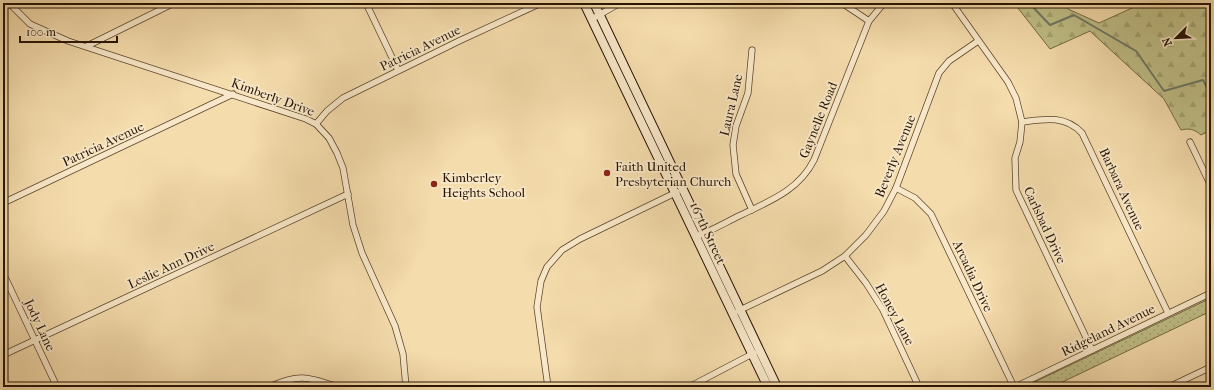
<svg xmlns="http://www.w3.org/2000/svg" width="1214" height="390" font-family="'IM FELL French Canon',serif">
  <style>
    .grass { fill: url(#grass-dots); stroke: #736944 }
    .forest { fill: url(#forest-firs); stroke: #736944 }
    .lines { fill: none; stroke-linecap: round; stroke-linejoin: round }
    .stream { stroke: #6d7867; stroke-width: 2 }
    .street-casing { stroke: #5a452c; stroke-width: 7 }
    .secondary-casing { stroke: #261302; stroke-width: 10 }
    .street { stroke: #f8e8c9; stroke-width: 5.5 }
    .secondary { stroke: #f8e8c9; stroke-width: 8 }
    .poi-dot { fill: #8f2418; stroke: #f8e8c9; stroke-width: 1.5 }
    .labels { text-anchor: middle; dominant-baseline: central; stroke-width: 3.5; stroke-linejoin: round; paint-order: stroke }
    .street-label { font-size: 13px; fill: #261302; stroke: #f8e8c9 }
    .poi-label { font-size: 13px; fill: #261302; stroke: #f8e8c9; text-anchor: start }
  </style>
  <defs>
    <pattern id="grass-dots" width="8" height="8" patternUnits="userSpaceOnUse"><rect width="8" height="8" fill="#c0bf87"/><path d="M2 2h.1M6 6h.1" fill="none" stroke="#a5a373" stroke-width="1.8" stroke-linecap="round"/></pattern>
    <pattern id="forest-firs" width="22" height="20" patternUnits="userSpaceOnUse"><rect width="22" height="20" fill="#c0bf87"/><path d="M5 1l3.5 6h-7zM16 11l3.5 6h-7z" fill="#a5a373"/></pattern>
  </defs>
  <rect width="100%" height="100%" fill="#f5dcac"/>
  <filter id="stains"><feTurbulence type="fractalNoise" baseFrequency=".005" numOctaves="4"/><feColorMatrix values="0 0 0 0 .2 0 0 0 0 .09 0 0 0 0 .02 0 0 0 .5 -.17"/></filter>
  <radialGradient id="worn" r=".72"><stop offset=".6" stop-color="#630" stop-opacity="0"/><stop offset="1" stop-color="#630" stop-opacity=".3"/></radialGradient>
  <!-- grass -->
  <path class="grass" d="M1211,298V311L1052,387H1024Z"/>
  <!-- forest -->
  <path class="forest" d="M1014,3H1063L1068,9L1099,23L1143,3H1211V130L1201,135C1194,129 1189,128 1181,130L1164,99L1090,31L1050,49Z"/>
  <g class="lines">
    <!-- stream -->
    <path class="stream" d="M1029,3L1050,25L1074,15L1136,51L1164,91L1203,80L1211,95"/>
    <!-- street casing -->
    <g class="street-casing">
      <g id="street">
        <path d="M9,3L30,24L68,41L306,119L316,124L329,138L337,153L343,168L353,225L362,253L395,326L403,354L406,387"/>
        <path d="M366,3L398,70"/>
        <path d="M842,3L869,21"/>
        <path d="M952,3L1008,82L1016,98L1022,122L1020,142L1015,158L1016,190L1092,350"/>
        <path d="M592,19L620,3"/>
        <path d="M87,46L174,3"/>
        <path d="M1022,122C1045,119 1065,115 1082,133L1168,313"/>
        <path d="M316,124L327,111L343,98L459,41L541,3"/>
        <path d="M1190,142L1211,186"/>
        <path d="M896,188L915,198L931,214L1014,387"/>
        <path d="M3,203L233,94"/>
        <path d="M752,210L736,174L733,145L736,126L748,93L752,50"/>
        <path d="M696,236C712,231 726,222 741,215C770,201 799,190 814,160L869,21L884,3"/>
        <path d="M845,256L866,283L883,310L919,387"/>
        <path d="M3,273L57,387"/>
        <path d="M738,311L822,271L845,256L866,235L884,211L896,188L939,73L949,61L978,41"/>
        <path d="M3,355L348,194"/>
        <path d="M269,387C300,373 308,377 338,387"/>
        <path d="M548,387L537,307L541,281L547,267L562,250L580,239L677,192"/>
        <path d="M689,387L754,353"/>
        <path d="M1015,387L1211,293"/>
        <path d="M1169,387L1211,367"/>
      </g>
    </g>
    <!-- secondary casing -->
    <g class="secondary-casing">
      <g id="secondary">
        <path d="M584,3L768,387"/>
        <path d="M594,3L777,387"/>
      </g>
    </g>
    <!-- street -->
    <use href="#street" class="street"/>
    <!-- secondary -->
    <use href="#secondary" class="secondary"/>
  </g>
  <!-- markers -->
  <g class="poi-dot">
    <circle cx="607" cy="173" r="4"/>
    <circle cx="434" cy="184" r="4"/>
  </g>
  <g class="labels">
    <!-- street labels -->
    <g class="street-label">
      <text transform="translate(420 48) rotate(-26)">Patricia Avenue</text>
      <text transform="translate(273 97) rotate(20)">Kimberly Drive</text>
      <text transform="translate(731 105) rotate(-77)">Laura Lane</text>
      <text transform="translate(818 120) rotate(-68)">Gaynelle Road</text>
      <text transform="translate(103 144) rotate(-25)">Patricia Avenue</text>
      <text transform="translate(895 156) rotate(-68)">Beverly Avenue</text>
      <text transform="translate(1122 189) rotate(65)">Barbara Avenue</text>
      <text transform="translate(1045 225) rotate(65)">Carlsbad Drive</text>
      <text transform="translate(708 233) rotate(65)">167th Street</text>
      <text transform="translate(171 265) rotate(-25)">Leslie Ann Drive</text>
      <text transform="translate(973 276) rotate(65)">Arcadia Drive</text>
      <text transform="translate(895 314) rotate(62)">Honey Lane</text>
      <text transform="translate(40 325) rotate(65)">Jody Lane</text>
      <text transform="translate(1108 330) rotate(-26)">Ridgeland Avenue</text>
    </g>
    <!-- poi labels -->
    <g class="poi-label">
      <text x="615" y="166">Faith United<tspan x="615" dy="15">Presbyterian Church</tspan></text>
      <text x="442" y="177">Kimberley<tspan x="442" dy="15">Heights School</tspan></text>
    </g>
  </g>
  <!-- margin -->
  <rect width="1214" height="390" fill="none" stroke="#f5dcac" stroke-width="16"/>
  <rect x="4" y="4" width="1206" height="382" fill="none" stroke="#261302" stroke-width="2"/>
  <rect x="8" y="8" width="1198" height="374" fill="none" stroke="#261302"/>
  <!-- north arrow -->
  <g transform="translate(1176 38) rotate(246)" stroke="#f8e8c9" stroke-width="3" paint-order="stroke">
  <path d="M0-3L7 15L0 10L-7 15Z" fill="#261302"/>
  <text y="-6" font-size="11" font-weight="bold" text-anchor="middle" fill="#261302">N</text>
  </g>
  <!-- scale -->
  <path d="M20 36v6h97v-6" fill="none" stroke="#261302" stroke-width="2"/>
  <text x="26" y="36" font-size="12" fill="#261302" stroke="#f8e8c9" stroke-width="3" paint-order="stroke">100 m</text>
  <rect width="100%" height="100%" filter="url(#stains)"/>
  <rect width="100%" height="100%" fill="url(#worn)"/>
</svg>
